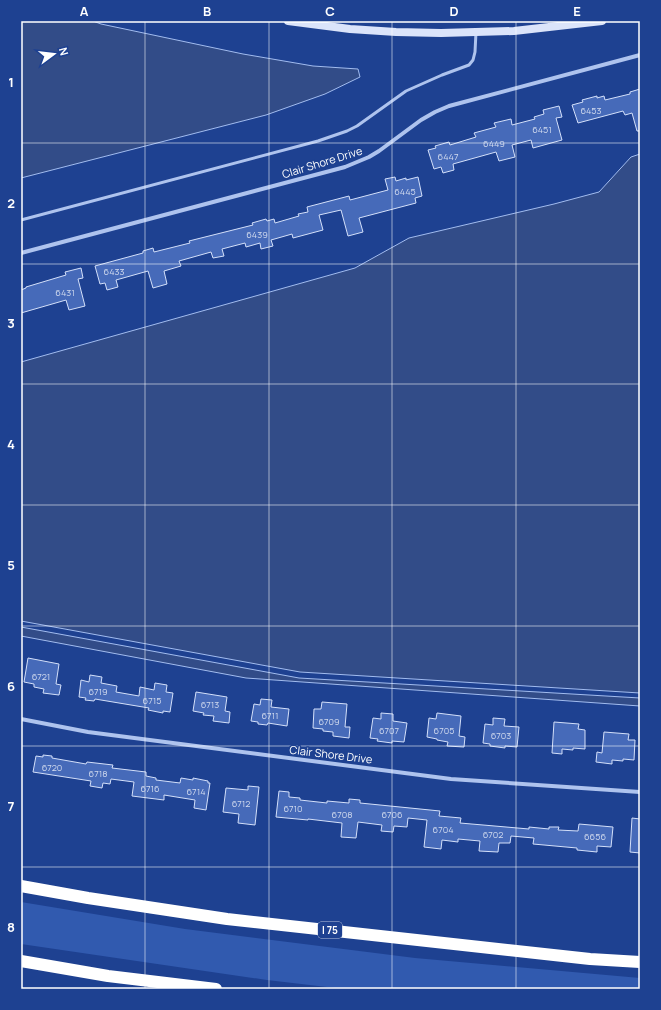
<svg xmlns="http://www.w3.org/2000/svg" width="661" height="1010" font-family="Manrope,sans-serif">
  <style>
    .green { fill: #315aaf }
    .water { fill: #324c88; stroke: #a2bcef }
    .building { fill: #466ab9; stroke: #d4e0fa }
    .lines { fill: none; stroke-linecap: round; stroke-linejoin: round }
    .lane { stroke: #aec3ee; stroke-width: 3 }
    .street { stroke: #aec3ee; stroke-width: 4 }
    .secondary { stroke: #dbe4fa; stroke-width: 8 }
    .highway { stroke: #fff; stroke-width: 12 }
    .grid { fill: none; stroke: #fff; stroke-width: 1; stroke-opacity: 0.55 }
    .labels { text-anchor: middle; dominant-baseline: central; stroke-width: 3; stroke-linejoin: round; paint-order: stroke }
    .number-label { font-size: 9px; fill: #d1daee }
    .shield { fill: #1e4191; stroke: #bcc6de; stroke-width: 1 }
    .shield-label { font-size: 10px; font-weight: bold; fill: #fff }
    .street-label { font-size: 11px; fill: #fff; stroke: #1e4191 }
    .neatline { fill: none; stroke: #fff; stroke-width: 1.5 }
    .grid-label { font-size: 13px; text-anchor: middle; font-weight: bold; fill: #fff }
  </style>
  <rect width="100%" height="100%" fill="#1e4191"/>
  <!-- green -->
  <path class="green" d="M21,902L185,929L415,958L640,978V989H344L267,980L21,944Z"/>
  <!-- water -->
  <g class="water">
    <path d="M21,21H93L101,24L243,54L313,66L358,69L360,77L325,94L266,115L21,178Z"/>
    <path d="M640,154V693L300,672L21,621V362L355,268L409,238L554,204L599,192L631,157Z"/>
    <path d="M21,627L299,678L640,698V706L246,678L21,636Z"/>
  </g>
  <!-- building -->
  <g class="building">
    <path d="M640,89V131H637L632,113L625,115L623,111L578,123L572,105L583,102L582,100L597,96V98L604,96L605,100L630,94V92Z"/>
    <path d="M559,106L562,117L556,118L562,140L533,148L531,140L512,145L515,157L499,161L496,152L453,164L454,170L443,173L441,167L434,169L428,150L436,148L435,146L449,142L450,145L476,137L474,133L496,127L494,123L511,119L512,125L535,119L534,117L544,114L543,110Z"/>
    <path d="M395,177L396,181L406,178V180L418,177L422,196L415,198L416,203L359,218L363,232L348,236L341,210L319,215L323,230L293,238L292,234L271,240L273,246L261,249L260,243L246,247L245,243L222,249L224,256L213,258L211,252L179,261L181,266L164,271L167,284L153,288L148,271L116,280L118,287L107,290L105,283L100,284L95,266L143,253V251L153,248L154,252L190,243L189,241L253,225L252,223L266,219L267,221L274,219L275,223L299,216L298,214L308,212L307,207L349,196L350,200L388,190L385,179Z"/>
    <path d="M81,268L83,278L78,279L85,306L69,310L66,300L21,313V290L26,288V287L66,275L65,272Z"/>
    <path d="M28,658L59,664L56,684L61,685L59,695L43,693L44,689L34,687V684L24,682Z"/>
    <path d="M90,675L102,677L101,683L117,686L116,692L139,696L140,687L154,690L155,683L167,685L166,692L173,693L170,712L163,711V713L148,710L149,708L95,699L94,701L85,700L86,698L79,697L81,680L89,682Z"/>
    <path d="M196,692L227,697L225,711L230,712L229,723L213,721L214,716L203,715L204,713L193,711Z"/>
    <path d="M261,699L272,700L271,707L289,709L287,726L268,723L267,725L258,724V722L251,721L254,704L260,705Z"/>
    <path d="M322,702L347,704L345,727H350L349,738L333,736V732L323,731V729L313,728L314,709H321Z"/>
    <path d="M381,713L393,714V721L407,723L404,742L392,741V743L377,741L378,739L370,738L373,718L381,719Z"/>
    <path d="M437,713L461,716L459,736L465,737L464,747L447,746L448,742L437,740V739L427,737L429,718L436,719Z"/>
    <path d="M493,718L505,719L504,726L519,727L517,747L505,746V748L490,746V744L483,743L485,724L493,725Z"/>
    <path d="M554,722L579,724L578,729L585,730V749L573,748V750L562,749V754L552,753Z"/>
    <path d="M604,732L629,734L628,740H635L634,760L623,759V761L612,760V764L596,762L597,752L602,753Z"/>
    <path d="M43,755L52,756V758L86,764L87,762L113,765L112,768L146,772V776L156,778V780L180,783L181,778L193,780V778L208,781V783H210L206,810L194,808L195,800L164,795V800L132,796L134,782L111,779L110,784L103,783L102,788L90,786L91,781L33,772L36,756L43,757Z"/>
    <path d="M248,786L259,787L255,825L238,823L239,814L223,812L226,788L248,790Z"/>
    <path d="M279,791L289,792V797L300,798V800L327,803V801L349,803V799L360,800V803L440,811L439,816L461,818L460,823L529,829V827L549,829V827H559L558,830L578,831L579,824L613,827L611,847L597,846V852L577,850V848L533,844L534,838L511,836L510,843H499L498,852L479,851L480,841L458,839V842L442,840L441,849L424,847L427,820L408,818L407,827L394,826L393,832L381,831L382,825L358,822L356,838L341,837L342,823L308,819V820L276,817Z"/>
    <path d="M632,818L640,819V853L630,852Z"/>
  </g>
  <g class="lines">
    <!-- lane -->
    <path class="lane" d="M21,220L318,141L347,131L357,126L406,91L442,75L469,65L473,60L475,52L476,32"/>
    <!-- street -->
    <g class="street">
      <path d="M21,253L345,167L369,157L379,151L421,120L435,112L449,106L640,55"/>
      <path d="M21,719L88,732L451,779L640,792"/>
    </g>
    <!-- secondary -->
    <path class="secondary" d="M288,21L350,29L396,32L441,33L514,31L602,21"/>
    <!-- highway -->
    <g class="highway">
      <path d="M21,886L88,898L227,919L590,959L640,962"/>
      <path d="M21,961L108,976L216,989"/>
    </g>
  </g>
  <!-- grid -->
  <path class="grid" d="M145,21V989M269,21V989M392,21V989M516,21V989M21,143H640M21,264H640M21,384H640M21,505H640M21,626H640M21,746H640M21,867H640"/>
  <g class="labels">
    <!-- number labels -->
    <g class="number-label">
      <text x="591" y="110">6453</text>
      <text x="542" y="129">6451</text>
      <text x="494" y="143">6449</text>
      <text x="448" y="156">6447</text>
      <text x="405" y="191">6445</text>
      <text x="257" y="234">6439</text>
      <text x="114" y="271">6433</text>
      <text x="65" y="292">6431</text>
      <text x="41" y="676">6721</text>
      <text x="98" y="691">6719</text>
      <text x="152" y="700">6715</text>
      <text x="210" y="704">6713</text>
      <text x="270" y="715">6711</text>
      <text x="329" y="721">6709</text>
      <text x="389" y="730">6707</text>
      <text x="444" y="730">6705</text>
      <text x="501" y="735">6703</text>
      <text x="52" y="767">6720</text>
      <text x="98" y="773">6718</text>
      <text x="150" y="788">6716</text>
      <text x="196" y="791">6714</text>
      <text x="241" y="803">6712</text>
      <text x="293" y="808">6710</text>
      <text x="342" y="814">6708</text>
      <text x="392" y="814">6706</text>
      <text x="443" y="829">6704</text>
      <text x="493" y="834">6702</text>
      <text x="595" y="836">6656</text>
    </g>
    <!-- shield labels -->
    <rect class="shield" x="318" y="922" width="24" height="16" rx="3"/>
    <g class="shield-label">
      <text x="330" y="930">I 75</text>
    </g>
    <!-- street labels -->
    <g class="street-label">
      <text transform="translate(322 162) rotate(-17)">Clair Shore Drive</text>
      <text transform="translate(331 754) rotate(7)">Clair Shore Drive</text>
    </g>
  </g>
  <!-- border -->
  <rect width="661" height="1010" fill="none" stroke="#1e4191" stroke-width="44"/>
  <!-- north arrow -->
  <g transform="translate(54 54) rotate(75)" stroke="#1e4191" stroke-width="3" paint-order="stroke">
  <path d="M0-3L7 15L0 10L-7 15Z" fill="#ffffff"/>
  <text y="-6" font-size="11" font-weight="bold" text-anchor="middle" fill="#ffffff">N</text>
  </g>
  <rect x="22" y="22" width="617" height="966" class="neatline"/>
  <g class="grid-label">
    <text x="84" y="16">A</text>
    <text x="207" y="16">B</text>
    <text x="330" y="16">C</text>
    <text x="454" y="16">D</text>
    <text x="577" y="16">E</text>
    <text x="11" y="87">1</text>
    <text x="11" y="208">2</text>
    <text x="11" y="328">3</text>
    <text x="11" y="449">4</text>
    <text x="11" y="570">5</text>
    <text x="11" y="691">6</text>
    <text x="11" y="811">7</text>
    <text x="11" y="932">8</text>
  </g>
</svg>
